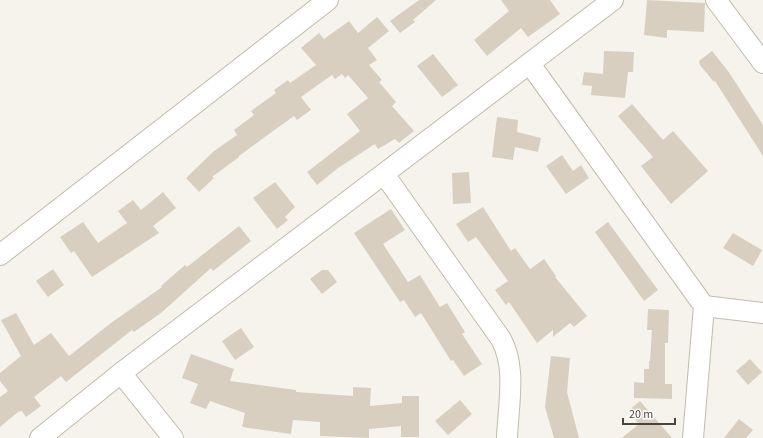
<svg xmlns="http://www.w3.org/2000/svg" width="763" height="438" font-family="'Source Sans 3',sans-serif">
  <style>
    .building { fill: #d8cfc1 }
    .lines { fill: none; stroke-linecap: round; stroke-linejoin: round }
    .minor-casing { stroke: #c2bbae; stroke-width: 22 }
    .minor { stroke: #fff; stroke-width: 20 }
  </style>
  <rect width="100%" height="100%" fill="#f6f3ec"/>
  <!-- building -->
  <g class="building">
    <path d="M419,0H436L413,20L415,22L400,33L390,21Z"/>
    <path d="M501,0H550L560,14L528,37L521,28L487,56L474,40L509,11Z"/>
    <path d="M647,0L705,3L704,32L667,30V38L644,35Z"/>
    <path d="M377,17L389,31L368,48L377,60L369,65L382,80L379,82L396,102L392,106L414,131L399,143L395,139L378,149L375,144L338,168L317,185L307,172L360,131L347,114L368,98L348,75L345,78L342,74L335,79L332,75L301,97L311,110L297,120L294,116L262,139L239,156V157L212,177L214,178L199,192L186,178L214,151L237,135L234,130L254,115L251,111L276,93L274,90L288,80L290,83L316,65L301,48L319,33L324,39L349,21L358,33Z"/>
    <path d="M604,51L634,52L633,72H628L625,98L591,95L592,86L582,85L584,72L603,74Z"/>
    <path d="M712,51L728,71L763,125V156L715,81L714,82L700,65L699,61Z"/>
    <path d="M433,54L458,85L442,97L417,66Z"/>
    <path d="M632,104L663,140L673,131L708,171L671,204L641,166L653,157L618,116Z"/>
    <path d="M497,117L518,120L517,132L541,138L538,152L515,147L513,160L492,157Z"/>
    <path d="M562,155L573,171L581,165L589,178L566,194L546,166Z"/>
    <path d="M469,172L471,203L453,204L452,173Z"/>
    <path d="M275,182L295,207L285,217L288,220L277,229L253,198Z"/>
    <path d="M163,192L176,208L153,226L159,233L92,277L74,251L71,253L60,237L83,222L98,243L127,223L118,211L133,200L141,210Z"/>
    <path d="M483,207L511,251L515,248L530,269L544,259L556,276L555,277L587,316L574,327L570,323L553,337V330L537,343L509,302L506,305L495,290L508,281L476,237L468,242L456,224Z"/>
    <path d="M391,209L405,230L383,244L408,282L420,275L440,307L447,303L465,332L462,334L482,364L464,376L453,360L451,361L421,313L415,317L404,300L400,302L354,233Z"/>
    <path d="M608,222L658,290L644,301L595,232Z"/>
    <path d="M239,226L251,241L213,271L211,268L161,313L134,332L132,330L66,382L61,376L34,397L41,406L26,417L22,411L18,412L0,427V397L8,391L0,381V373L21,356L1,320L16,313L34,345L51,333L69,356L111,323L162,287L161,286L185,265L187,267Z"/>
    <path d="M733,233L762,250L753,266L723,248Z"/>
    <path d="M53,269L64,285L48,297L36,281Z"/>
    <path d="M322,270H328L337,282L322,294L310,279Z"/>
    <path d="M648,309L669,310L668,343H665V384H672V399L634,398V382L644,383V369H649V361H650L652,330H647Z"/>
    <path d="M241,328L254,347L235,360L222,341Z"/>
    <path d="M191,354L234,369L230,381L296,390V392L353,396V387L371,388L370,406L402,403V396H419V437H401V426L369,429V438L320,436V422L293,420L291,434L242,427L245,413L210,401L206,409L190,403L198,384L182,378Z"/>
    <path d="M551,356L570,358L567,392L579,438H554L545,407Z"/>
    <path d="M750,359L762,372L748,385L736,371Z"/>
    <path d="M460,400L472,414L448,435L435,421Z"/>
    <path d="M640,401L672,438H622L639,424L628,411Z"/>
    <path d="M739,419L753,430L746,438H724Z"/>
  </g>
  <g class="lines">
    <!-- minor casing -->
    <g class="minor-casing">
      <g id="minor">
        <path d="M716,0L763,63"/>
        <path d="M530,64L704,306L693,438"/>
        <path d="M384,174L501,339C517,368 508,406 507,438"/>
        <path d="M0,255L328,0"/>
        <path d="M704,306L763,313"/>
        <path d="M121,373L173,438"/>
        <path d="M40,438L121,373L613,0"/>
      </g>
    </g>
    <!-- minor -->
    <use href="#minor" class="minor"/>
  </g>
  <!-- scale -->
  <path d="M623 418v6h52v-6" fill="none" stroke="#4b4439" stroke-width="2"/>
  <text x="629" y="418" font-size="12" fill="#4b4439" stroke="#ffffff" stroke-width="3" paint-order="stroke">20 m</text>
</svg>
